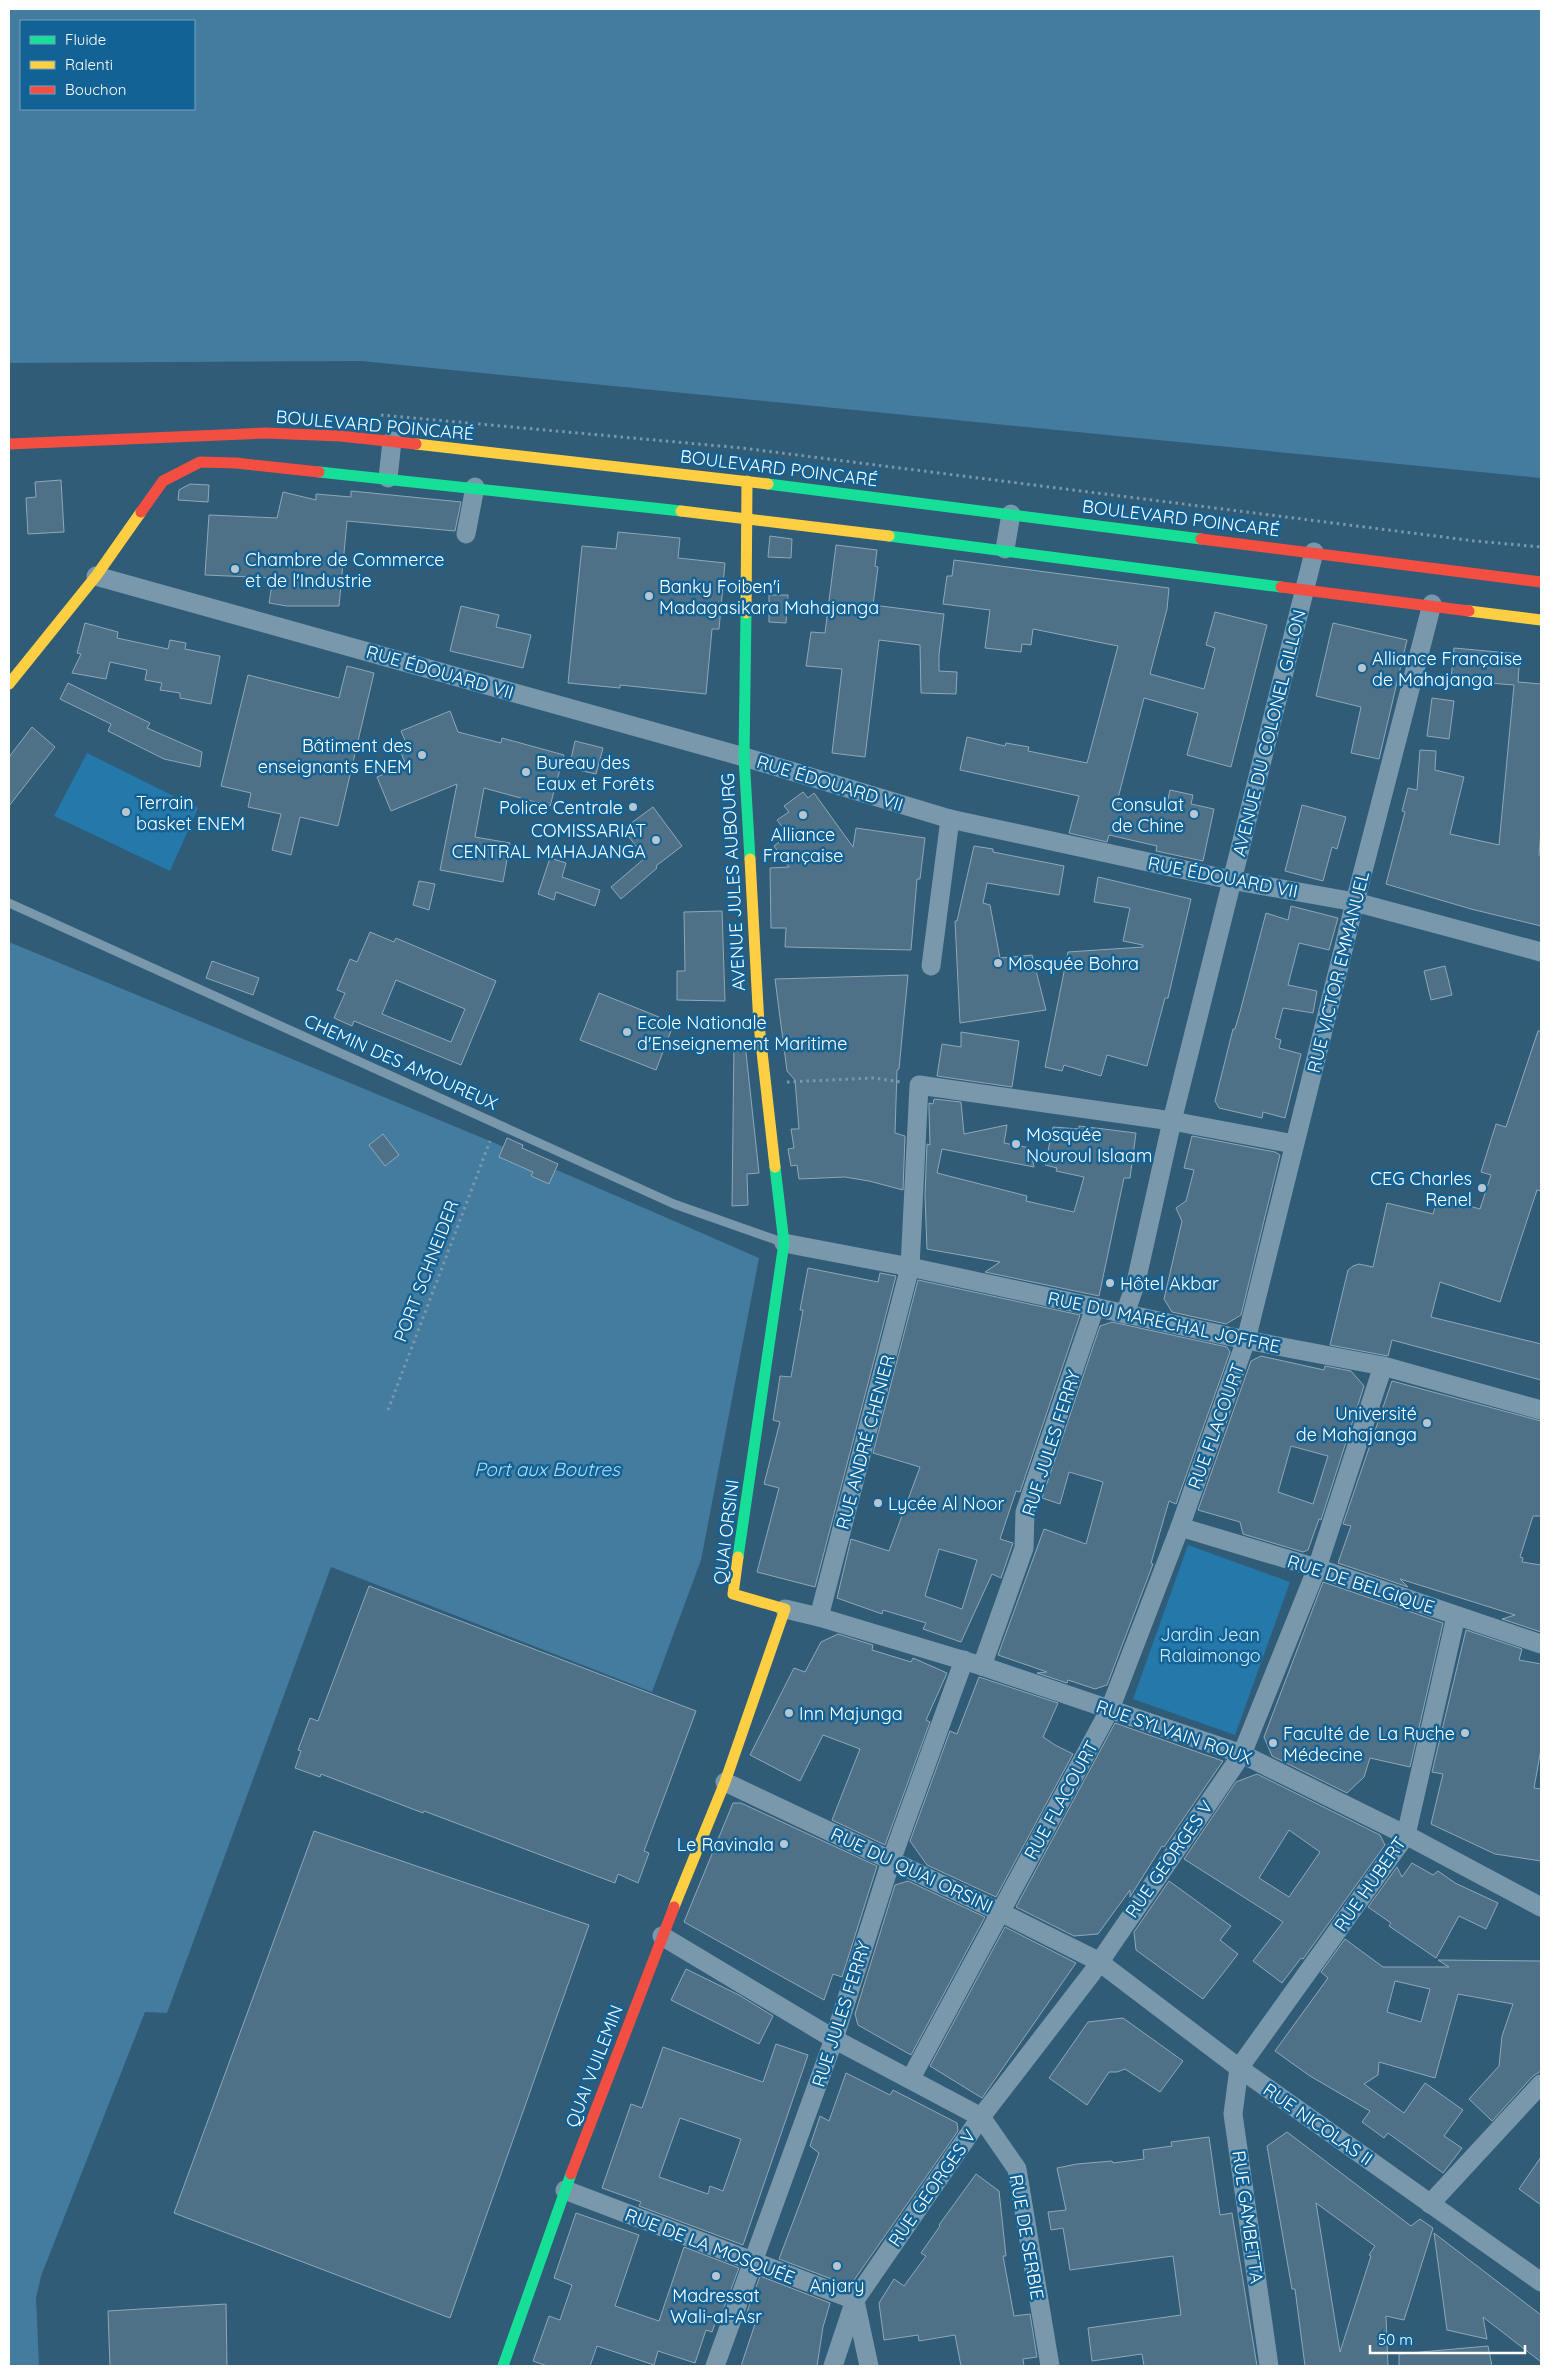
<svg xmlns="http://www.w3.org/2000/svg" width="1550" height="2375" font-family="Quicksand,sans-serif">
  <style>
    .green { fill: #2478aa }
    .water { fill: #447c9f; fill-rule: evenodd }
    .building { fill: #4e7187; stroke: #8ea8b8; fill-rule: evenodd }
    .lines { fill: none; stroke-linecap: round; stroke-linejoin: round }
    .path { stroke: #7998ab; stroke-width: 3; stroke-dasharray: 2.5 4; stroke-linecap: butt }
    .lane { stroke: #7998ab; stroke-width: 9 }
    .street { stroke: #7998ab; stroke-width: 19 }
    .fast { stroke: #16e098; stroke-width: 11 }
    .slow { stroke: #ffcf43; stroke-width: 11 }
    .jam { stroke: #f24e42; stroke-width: 11 }
    .poi-dot { fill: #b7c6d0; stroke: #136295; stroke-width: 2 }
    .labels { text-anchor: middle; dominant-baseline: central; stroke-width: 5; stroke-linejoin: round; paint-order: stroke }
    .street-label { font-size: 18px; fill: #fff; stroke: #136295 }
    .poi-label { font-size: 18px; fill: #fff; stroke: #136295; text-anchor: start }
    .park-label { font-size: 18px; fill: #caeafd; stroke: #136295 }
    .water-label { font-size: 19px; font-style: italic; fill: #aeddf9; stroke: #136295 }
  </style>
  <rect width="100%" height="100%" fill="#305c78"/>
  <!-- green -->
  <g class="green">
    <path d="M87,753L198,808L170,871L54,816Z"/>
    <path d="M1188,1545L1290,1582L1235,1735L1133,1699Z"/>
  </g>
  <!-- water -->
  <g class="water">
    <path d="M9,9H1541V478L361,361L9,363ZM21,21H194V109H21Z"/>
    <path d="M9,942L490,1141L759,1258L701,1560L652,1692L331,1567L167,2013L145,2012L41,2276L36,2298L39,2366H9Z"/>
  </g>
  <!-- building -->
  <g class="building">
    <path d="M61,480L64,532L28,534L26,498L36,497L35,482Z"/>
    <path d="M190,484L209,485L208,502L178,500L179,490Z"/>
    <path d="M351,491L461,502L455,531L347,521L339,606H287L269,603L273,578L205,575L209,515L277,518L283,492L316,500V494L351,497Z"/>
    <path d="M618,532L680,538L678,558L725,563L719,629H712L706,694L620,685V688L568,683L582,546L616,549Z"/>
    <path d="M770,536L792,539L791,558L768,557Z"/>
    <path d="M836,545L877,550L875,566L878,567L873,605L944,614L939,655V671L957,672L956,694L921,693L920,645L879,640L865,757L832,753L842,669L806,666L811,632L825,633Z"/>
    <path d="M954,560L1169,588L1167,609L1150,674L1204,689L1215,648L1206,645L1215,612L1267,625L1231,767L1187,755L1198,713L1144,698L1117,802L1165,813L1170,790L1193,795L1191,804L1214,809L1203,861L1156,851L1157,846L1109,835L1107,842L1069,833L1079,796L960,770L967,737L1005,746L1006,743L1029,747L1028,751L1087,763L1118,646L1033,629L1031,645L1022,644L1021,652L985,648L990,610L943,604L947,576H952Z"/>
    <path d="M769,595H788L786,623L769,622Z"/>
    <path d="M461,606L499,615L496,627L531,635L523,668L450,651Z"/>
    <path d="M85,623L118,632L117,638L168,649L170,640L186,643L185,649L220,656L211,704L180,698V693L160,690L162,683L145,680L147,670L110,662L106,679L72,673L81,654L77,653Z"/>
    <path d="M1333,623L1407,640L1379,759L1351,753L1361,707L1316,696Z"/>
    <path d="M1454,648L1520,654L1518,682L1541,684V829L1539,855H1541V926L1471,909L1386,884L1405,812L1402,811L1408,788L1417,790L1420,750L1436,751L1435,770L1464,777L1450,834L1499,845L1514,685L1451,680Z"/>
    <path d="M347,666L374,673L338,826L300,817L291,855L272,850L281,814L248,807L251,793L221,786L248,675L339,698Z"/>
    <path d="M68,683L150,723L147,728L202,752L200,767L164,759L108,731L111,724L60,699Z"/>
    <path d="M1432,698L1454,701L1449,739L1427,736Z"/>
    <path d="M450,711L458,732L501,743L502,738L564,755L550,806L484,788L475,837L510,843L503,882L440,870L457,784L391,811L377,777L406,765L399,748L407,745L401,731Z"/>
    <path d="M32,727L55,747L9,806V757Z"/>
    <path d="M575,741L603,748L596,774L569,768Z"/>
    <path d="M803,792L808,798L814,793L853,847L856,828L925,838L920,879H917L911,950L785,947L786,928H771L770,868L789,867L774,846L788,835L777,820L789,812L784,806Z"/>
    <path d="M1302,805L1346,817L1337,849L1332,847L1323,881L1285,871Z"/>
    <path d="M653,807L682,846L656,866L657,868L621,899L611,887L645,858L623,829Z"/>
    <path d="M974,846L993,849V852L1064,866L1059,895L987,883L983,903L990,905L1000,958L1032,955L1046,1010L960,1023L955,921H957Z"/>
    <path d="M550,858L566,863L562,877L600,890L595,906L556,892L554,900L538,894Z"/>
    <path d="M1098,877L1191,899L1168,998H1165L1147,1066L1107,1055L1101,1076L1064,1065L1062,1071L1045,1067L1068,952L1143,947V945L1123,941L1130,908L1094,902Z"/>
    <path d="M419,881L435,884L429,910L413,905Z"/>
    <path d="M1291,906L1338,918L1329,950L1299,943L1288,985L1317,991L1313,1013L1283,1008L1275,1038L1281,1040L1279,1048L1301,1054L1285,1118L1263,1112L1262,1118L1219,1108L1215,1101L1233,1029H1235L1240,1012L1266,913L1288,920Z"/>
    <path d="M722,911L725,1001L677,1000V971H685L684,912Z"/>
    <path d="M370,932L394,942L396,938L496,981L461,1065L354,1021L352,1026L334,1018L345,993L337,990L350,959L357,962ZM396,980L465,1009L451,1042L382,1014Z"/>
    <path d="M212,961L259,978L253,995L206,978Z"/>
    <path d="M1445,966L1452,995L1431,1000L1424,971Z"/>
    <path d="M908,975L899,1069L897,1070L895,1133L905,1136L903,1190L869,1181L845,1177L799,1179L797,1165L791,1166L788,1149L794,1148L791,1129H799L795,1080L787,1071L775,979Z"/>
    <path d="M599,993L674,1023L656,1070L580,1040Z"/>
    <path d="M1538,1031H1541V1191L1537,1190L1500,1302L1440,1282L1431,1317L1541,1344V1380L1392,1340L1388,1356L1330,1345L1348,1270L1353,1266L1359,1264L1373,1267L1387,1203L1433,1214L1438,1197L1480,1209L1491,1175L1481,1172L1496,1124L1506,1127Z"/>
    <path d="M961,1032L1019,1041L1012,1087L937,1076L942,1044L961,1047Z"/>
    <path d="M734,1043H745L759,1173L747,1174L748,1205L732,1206Z"/>
    <path d="M934,1099L961,1102L964,1134L1007,1125L1004,1143L1030,1148L1034,1167L942,1149L937,1173L1027,1196L1026,1201L1074,1212L1084,1177L1056,1171L1057,1168L1045,1165L1053,1127L1079,1129V1126L1136,1133L1130,1178H1124L1099,1296L985,1272L1000,1262L927,1249L925,1196L927,1144L930,1145L929,1109V1103L933,1104Z"/>
    <path d="M383,1134L399,1155L385,1166L369,1145Z"/>
    <path d="M1192,1136L1275,1152L1280,1155L1241,1315L1226,1324L1172,1312L1164,1299L1182,1221L1176,1208L1186,1201L1194,1170L1184,1168Z"/>
    <path d="M507,1138L523,1145L522,1148L558,1164L549,1184L531,1176L533,1172L499,1157Z"/>
    <path d="M808,1268L878,1282L880,1273L896,1276L815,1587L757,1572L779,1488L764,1484L780,1422L773,1420L778,1390L780,1376L791,1377L803,1310H800Z"/>
    <path d="M918,1280L1080,1315L1020,1492L1016,1491L1000,1539L1013,1543L1001,1578L992,1574L961,1642L923,1629L926,1623L883,1610L882,1614L837,1598L851,1539L889,1551L920,1467L873,1453ZM939,1549L977,1560L962,1609L925,1596Z"/>
    <path d="M1112,1322L1227,1347L1230,1352L1176,1504L1169,1501L1151,1563L1153,1564L1107,1685L1095,1689L1068,1680L1067,1683L1037,1673L1047,1672L998,1655L1044,1529L1086,1544L1103,1482L1069,1472L1060,1504L1042,1498L1100,1326Z"/>
    <path d="M1261,1356L1324,1370L1325,1366L1351,1371L1364,1386L1321,1520L1319,1519L1308,1550L1303,1552L1243,1534L1240,1522L1198,1510L1251,1361ZM1291,1446L1328,1456L1313,1504L1278,1492Z"/>
    <path d="M1392,1381L1541,1421V1516H1533L1520,1557L1523,1558L1522,1562L1541,1565V1632L1502,1619L1515,1615L1400,1579L1408,1587L1338,1563L1351,1526L1343,1524Z"/>
    <path d="M1323,1582L1443,1623L1410,1767L1370,1758L1364,1777L1347,1793L1272,1756L1264,1737Z"/>
    <path d="M369,1586L696,1711L644,1851L649,1853L638,1883L618,1874L615,1883L424,1811L423,1813L321,1774L320,1777L295,1768L301,1751L298,1750L310,1718L318,1721Z"/>
    <path d="M1466,1630L1522,1649L1519,1660L1541,1664V1749L1534,1788L1541,1789V1861L1495,1854L1431,1824L1443,1774L1432,1772Z"/>
    <path d="M838,1634L873,1645L872,1650L911,1662L913,1658L947,1673L926,1720L930,1722L885,1845L832,1820L860,1749L823,1735L800,1781L750,1755L794,1668L805,1672L821,1642Z"/>
    <path d="M979,1677L1058,1703L1043,1737L1055,1745L1073,1754L996,1897L927,1865L910,1841L950,1731L957,1734Z"/>
    <path d="M1115,1723L1223,1761L1164,1847L1162,1846L1130,1897V1890L1098,1934L1074,1936L1016,1907Z"/>
    <path d="M1257,1774L1380,1835L1385,1845L1303,1959L1301,1958L1282,1983L1253,1961L1283,1922L1184,1859L1236,1782ZM1289,1830L1320,1852L1289,1897L1259,1878Z"/>
    <path d="M733,1803H741L877,1866L842,1977L833,1974L824,2000L684,1922Z"/>
    <path d="M314,1831L589,1925L450,2318L174,2213Z"/>
    <path d="M1412,1863L1433,1875L1438,1871L1455,1883L1498,1903L1486,1929L1459,1916L1436,1958L1389,1926L1391,1923L1368,1907L1397,1867L1402,1877Z"/>
    <path d="M908,1881L985,1917L911,2055L858,2025L855,2014L895,1885Z"/>
    <path d="M1169,1881L1231,1926L1220,1940L1238,1954L1203,1999L1136,1950L1134,1932Z"/>
    <path d="M1005,1927L1076,1963L982,2098L930,2066Z"/>
    <path d="M1345,1939L1383,1967H1449L1438,1960L1541,1961V2071L1533,2076L1492,2121L1469,2099L1499,2066L1502,2036L1513,2004L1458,1994L1435,2078L1379,2062L1378,2075L1364,2084L1404,2113L1425,2083L1463,2110L1444,2136L1462,2148L1443,2173L1388,2133L1384,2138L1362,2122L1370,2111L1310,2076L1275,2051L1328,1978L1321,1972ZM1395,1981L1430,1989L1421,2022L1387,2012Z"/>
    <path d="M686,1969L739,1995L773,2016L759,2044L671,2000Z"/>
    <path d="M1123,2018L1183,2061L1160,2092L1125,2069L1117,2072H1109L1087,2105L1049,2078L1088,2022Z"/>
    <path d="M776,2044L808,2055L743,2245L639,2206L641,2202L602,2188L631,2104L642,2108L663,2047L763,2082ZM680,2118L741,2139L723,2191L710,2186L708,2194L659,2177Z"/>
    <path d="M846,2073L890,2095L893,2090L957,2123L958,2131L850,2286L779,2259L819,2153L810,2146L820,2116L829,2121Z"/>
    <path d="M1287,2132L1411,2226L1420,2219L1433,2228L1404,2320L1386,2316L1388,2366H1305L1295,2289H1292L1267,2146ZM1316,2203L1375,2246L1369,2255L1371,2256L1340,2352Z"/>
    <path d="M1209,2137L1220,2215L1232,2213L1257,2366H1144L1142,2354L1092,2361L1088,2328L1181,2315L1173,2256L1070,2270L1063,2228L1051,2230L1048,2212L1066,2210L1057,2168L1077,2164L1112,2161L1113,2163L1144,2159L1143,2150L1172,2146L1171,2142Z"/>
    <path d="M1541,2157V2205L1519,2189Z"/>
    <path d="M976,2174L999,2191L1006,2256H1003L1014,2316L1030,2314L1037,2357L1023,2359L1024,2366H961L955,2335L919,2341L918,2335L884,2340L879,2303L894,2279L904,2286L926,2256L921,2253L940,2226L939,2225Z"/>
    <path d="M576,2213L639,2235L615,2306L659,2321L684,2247L739,2268L722,2313L719,2312L712,2332L706,2330L695,2363L658,2351L654,2365L597,2346L590,2366H547L533,2361L549,2316L560,2320L572,2285L554,2278Z"/>
    <path d="M1434,2233L1541,2315V2362L1483,2317L1487,2339L1447,2330Z"/>
    <path d="M760,2276L830,2303L823,2327L817,2366H741L755,2324L744,2320Z"/>
    <path d="M226,2304L227,2366H110L108,2311Z"/>
    <path d="M1488,2346L1492,2366H1399V2354Z"/>
  </g>
  <g class="lines">
    <!-- path -->
    <g class="path">
      <path d="M381,415L742,448L1475,541L1541,547"/>
      <path d="M787,1082L874,1078L901,1082"/>
      <path d="M388,1410L490,1141"/>
    </g>
    <!-- lane -->
    <path class="lane" d="M9,903L674,1204L779,1241"/>
    <!-- street -->
    <g class="street">
      <path d="M388,478L392,441"/>
      <path d="M466,534L475,487"/>
      <path d="M1005,549L1011,514"/>
      <path d="M96,576L744,757L950,819L1231,880L1355,902L1541,952"/>
      <path d="M931,966L950,819"/>
      <path d="M784,1243L910,1267L1246,1340L1383,1366L1541,1410"/>
      <path d="M1125,1314L1136,1282L1172,1121L1314,552"/>
      <path d="M1180,1527L1317,1568L1541,1644"/>
      <path d="M785,1609L819,1617L982,1666L1242,1754L1406,1835L1541,1907"/>
      <path d="M819,1617L910,1267L919,1085L1172,1121L1294,1144"/>
      <path d="M982,1666L1024,1548L1025,1512L1095,1307"/>
      <path d="M725,1782L1000,1912L1098,1961L1239,2068L1541,2282"/>
      <path d="M662,1936L834,2039L981,2117L1017,2169L1050,2366"/>
      <path d="M911,2078L1110,1709L1180,1527L1246,1340L1355,902L1432,604"/>
      <path d="M565,2190L855,2300"/>
      <path d="M1430,2204L1541,2084"/>
      <path d="M855,2301L869,2366"/>
      <path d="M715,2366L834,2039L891,1861L964,1660"/>
      <path d="M833,2366L855,2300L981,2117L1092,1973L1242,1754L1317,1568L1383,1366"/>
      <path d="M1269,2366L1233,2114L1239,2068L1406,1835L1456,1616"/>
    </g>
    <!-- fast -->
    <g class="fast">
      <path d="M319,472L681,511"/>
      <path d="M768,484L1201,539"/>
      <path d="M889,536L1281,587"/>
      <path d="M746,613L744,757L750,859"/>
      <path d="M738,1557L784,1243L775,1167"/>
      <path d="M503,2366L571,2174"/>
    </g>
    <!-- slow -->
    <g class="slow">
      <path d="M416,444L768,484"/>
      <path d="M681,511L889,536"/>
      <path d="M1469,611L1541,620"/>
      <path d="M746,613L747,481"/>
      <path d="M9,684L96,576L141,512"/>
      <path d="M750,859L759,1025L775,1167"/>
      <path d="M674,1907L725,1782L785,1609L733,1594L738,1557"/>
    </g>
    <!-- jam -->
    <g class="jam">
      <path d="M9,444L265,433L340,436L416,444"/>
      <path d="M141,512L163,481L200,462L236,463L319,472"/>
      <path d="M1201,539L1541,582"/>
      <path d="M1281,587L1469,611"/>
      <path d="M571,2174L674,1907"/>
    </g>
  </g>
  <!-- markers -->
  <g class="poi-dot">
    <circle cx="235" cy="569" r="5"/>
    <circle cx="649" cy="596" r="5"/>
    <circle cx="1362" cy="668" r="5"/>
    <circle cx="422" cy="755" r="5"/>
    <circle cx="526" cy="772" r="5"/>
    <circle cx="633" cy="807" r="5"/>
    <circle cx="126" cy="812" r="5"/>
    <circle cx="1194" cy="814" r="5"/>
    <circle cx="803" cy="815" r="5"/>
    <circle cx="656" cy="840" r="5"/>
    <circle cx="998" cy="963" r="5"/>
    <circle cx="627" cy="1032" r="5"/>
    <circle cx="1016" cy="1144" r="5"/>
    <circle cx="1482" cy="1188" r="5"/>
    <circle cx="1110" cy="1283" r="5"/>
    <circle cx="1427" cy="1423" r="5"/>
    <circle cx="878" cy="1503" r="5"/>
    <circle cx="789" cy="1713" r="5"/>
    <circle cx="1465" cy="1733" r="5"/>
    <circle cx="1273" cy="1743" r="5"/>
    <circle cx="784" cy="1844" r="5"/>
    <circle cx="837" cy="2266" r="5"/>
    <circle cx="716" cy="2276" r="5"/>
  </g>
  <g class="labels">
    <!-- street labels -->
    <g class="street-label">
      <text transform="translate(375 425) rotate(5)">BOULEVARD POINCARÉ</text>
      <text transform="translate(779 468) rotate(7)">BOULEVARD POINCARÉ</text>
      <text transform="translate(1181 518) rotate(7)">BOULEVARD POINCARÉ</text>
      <text transform="translate(440 672) rotate(16)">RUE ÉDOUARD VII</text>
      <text transform="translate(1269 733) rotate(-76)">AVENUE DU COLONEL GILLON</text>
      <text transform="translate(830 783) rotate(17)">RUE ÉDOUARD VII</text>
      <text transform="translate(1223 877) rotate(11)">RUE ÉDOUARD VII</text>
      <text transform="translate(733 882) rotate(-93)">AVENUE JULES AUBOURG</text>
      <text transform="translate(1338 972) rotate(-76)">RUE VICTOR EMMANUEL</text>
      <text transform="translate(401 1062) rotate(24)">CHEMIN DES AMOUREUX</text>
      <text transform="translate(426 1271) rotate(-69)">PORT SCHNEIDER</text>
      <text transform="translate(1164 1322) rotate(12)">RUE DU MARÉCHAL JOFFRE</text>
      <text transform="translate(1216 1426) rotate(-70)">RUE FLACOURT</text>
      <text transform="translate(865 1442) rotate(-75)">RUE ANDRÉ CHENIER</text>
      <text transform="translate(1051 1443) rotate(-72)">RUE JULES FERRY</text>
      <text transform="translate(726 1532) rotate(-83)">QUAI ORSINI</text>
      <text transform="translate(1361 1584) rotate(18)">RUE DE BELGIQUE</text>
      <text transform="translate(1174 1732) rotate(19)">RUE SYLVAIN ROUX</text>
      <text transform="translate(1061 1800) rotate(-61)">RUE FLACOURT</text>
      <text transform="translate(1169 1859) rotate(-55)">RUE GEORGES V</text>
      <text transform="translate(912 1870) rotate(25)">RUE DU QUAI ORSINI</text>
      <text transform="translate(1370 1884) rotate(-55)">RUE HUBERT</text>
      <text transform="translate(841 2014) rotate(-72)">RUE JULES FERRY</text>
      <text transform="translate(594 2066) rotate(-69)">QUAI VUILEMIN</text>
      <text transform="translate(1318 2124) rotate(35)">RUE NICOLAS II</text>
      <text transform="translate(932 2188) rotate(-55)">RUE GEORGES V</text>
      <text transform="translate(1248 2217) rotate(82)">RUE GAMBETTA</text>
      <text transform="translate(1027 2237) rotate(80)">RUE DE SERBIE</text>
      <text transform="translate(710 2246) rotate(21)">RUE DE LA MOSQUÉE</text>
    </g>
    <!-- poi labels -->
    <g class="poi-label">
      <text x="245" y="559">Chambre de Commerce<tspan x="245" dy="21">et de l'Industrie</tspan></text>
      <text x="659" y="586">Banky Foiben'i<tspan x="659" dy="21">Madagasikara Mahajanga</tspan></text>
      <text x="1372" y="658">Alliance Française<tspan x="1372" dy="21">de Mahajanga</tspan></text>
      <text x="412" y="745" text-anchor="end">Bâtiment des<tspan x="412" dy="21">enseignants ENEM</tspan></text>
      <text x="536" y="762">Bureau des<tspan x="536" dy="21">Eaux et Forêts</tspan></text>
      <text x="136" y="802">Terrain<tspan x="136" dy="21">basket ENEM</tspan></text>
      <text x="1184" y="804" text-anchor="end">Consulat<tspan x="1184" dy="21">de Chine</tspan></text>
      <text x="623" y="807" text-anchor="end">Police Centrale</text>
      <text x="646" y="830" text-anchor="end">COMISSARIAT<tspan x="646" dy="21">CENTRAL MAHAJANGA</tspan></text>
      <text x="803" y="834" text-anchor="middle">Alliance<tspan x="803" dy="21">Française</tspan></text>
      <text x="1008" y="963">Mosquée Bohra</text>
      <text x="637" y="1022">Ecole Nationale<tspan x="637" dy="21">d'Enseignement Maritime</tspan></text>
      <text x="1026" y="1134">Mosquée<tspan x="1026" dy="21">Nouroul Islaam</tspan></text>
      <text x="1472" y="1178" text-anchor="end">CEG Charles<tspan x="1472" dy="21">Renel</tspan></text>
      <text x="1120" y="1283">Hôtel Akbar</text>
      <text x="1417" y="1413" text-anchor="end">Université<tspan x="1417" dy="21">de Mahajanga</tspan></text>
      <text x="888" y="1503">Lycée Al Noor</text>
      <text x="799" y="1713">Inn Majunga</text>
      <text x="1283" y="1733">Faculté de<tspan x="1283" dy="21">Médecine</tspan></text>
      <text x="1455" y="1733" text-anchor="end">La Ruche</text>
      <text x="774" y="1844" text-anchor="end">Le Ravinala</text>
      <text x="837" y="2285" text-anchor="middle">Anjary</text>
      <text x="716" y="2295" text-anchor="middle">Madressat<tspan x="716" dy="21">Wali-al-Asr</tspan></text>
    </g>
    <!-- park labels -->
    <g class="park-label">
      <text x="1210" y="1634">Jardin Jean<tspan x="1210" dy="21">Ralaimongo</tspan></text>
    </g>
    <!-- water labels -->
    <g class="water-label">
      <text x="547" y="1469">Port aux Boutres</text>
    </g>
  </g>
  <!-- border -->
  <rect width="1550" height="2375" fill="none" stroke="#ffffff" stroke-width="20"/>
  <!-- legend -->
  <rect x="20" y="20" width="175" height="90" fill="#136295" stroke="#71a1bf"/>
  <rect x="30" y="36" width="25" height="8" fill="#16e098" stroke="#71a1bf"/>
  <text x="65" y="45" font-size="15" fill="#ffffff">Fluide</text>
  <rect x="30" y="61" width="25" height="8" fill="#ffcf43" stroke="#71a1bf"/>
  <text x="65" y="70" font-size="15" fill="#ffffff">Ralenti</text>
  <rect x="30" y="86" width="25" height="8" fill="#f24e42" stroke="#71a1bf"/>
  <text x="65" y="95" font-size="15" fill="#ffffff">Bouchon</text>
  <!-- scale -->
  <path d="M1370 2345v8h155v-8" fill="none" stroke="#ffffff" stroke-width="2.5"/>
  <text x="1378" y="2345" font-size="15" fill="#ffffff" stroke="#136295" stroke-width="4" paint-order="stroke">50 m</text>
</svg>
